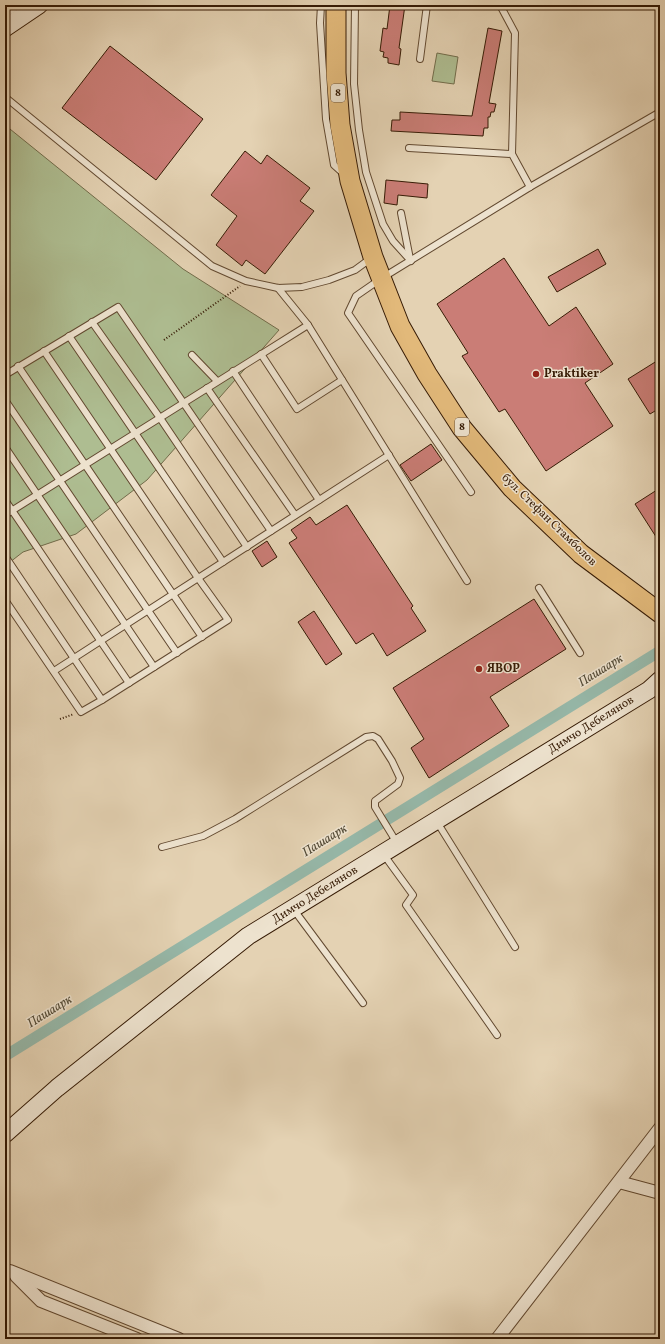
<svg xmlns="http://www.w3.org/2000/svg" width="665" height="1344" font-family="Vollkorn,serif">
  <style>
    .green { fill: #aebd91; stroke: #726c4b }
    .lines { fill: none; stroke-linecap: round; stroke-linejoin: round }
    .canal { stroke: #96b8a9; stroke-width: 11 }
    .building { fill: #ca7d76; stroke: #361b05 }
    .lane-casing { stroke: #624930; stroke-width: 8 }
    .street-casing { stroke: #624930; stroke-width: 14 }
    .secondary-casing { stroke: #361b05; stroke-width: 19 }
    .primary-casing { stroke: #361b05; stroke-width: 21 }
    .path { stroke: #361b05; stroke-width: 2; stroke-dasharray: 1 2; stroke-linecap: butt }
    .lane { stroke: #ede2ce; stroke-width: 6 }
    .street { stroke: #ede2ce; stroke-width: 12 }
    .secondary { stroke: #ede2ce; stroke-width: 17 }
    .primary { stroke: #e2b97a; stroke-width: 19 }
    .poi-dot { fill: #8f2418; stroke: #ede2ce; stroke-width: 1.5 }
    .labels { text-anchor: middle; dominant-baseline: central; stroke-width: 3; stroke-linejoin: round; paint-order: stroke }
    .shield { fill: #ede2ce; stroke: #6d5741; stroke-width: 1 }
    .shield-label { font-size: 11px; font-weight: bold; fill: #361b05 }
    .poi-label { font-size: 12px; font-weight: bold; fill: #361b05; stroke: #ede2ce; text-anchor: start }
    .street-label { font-size: 12px; fill: #361b05; stroke: #ede2ce }
    .water-label { font-size: 13px; font-style: italic; fill: #534a36; stroke: #ede2ce }
  </style>
  <rect width="100%" height="100%" fill="#e4d2b3"/>
  <filter id="stains"><feTurbulence type="fractalNoise" baseFrequency=".005" numOctaves="4"/><feColorMatrix values="0 0 0 0 .2 0 0 0 0 .09 0 0 0 0 .02 0 0 0 .5 -.17"/></filter>
  <radialGradient id="worn" r=".72"><stop offset=".6" stop-color="#630" stop-opacity="0"/><stop offset="1" stop-color="#630" stop-opacity=".3"/></radialGradient>
  <!-- green -->
  <g class="green">
    <path d="M437,53L458,57L454,84L432,81Z"/>
    <path d="M5,125L183,269L279,330L147,480L76,534L23,552L5,566Z"/>
  </g>
  <g class="lines">
    <!-- canal -->
    <path class="canal" d="M5,1056L660,651"/>
  </g>
  <!-- building -->
  <g class="building">
    <path d="M390,5H405L399,48L401,49L399,65L388,63V58L383,57L384,52L380,51L383,28L387,29Z"/>
    <path d="M488,28L502,31L489,103L496,104L494,112H491L490,117H488V128H484L483,136L391,131L392,120H400V112L472,116Z"/>
    <path d="M110,46L203,119L156,180L62,108Z"/>
    <path d="M245,151L261,164L267,155L310,188L300,201L314,211L265,274L246,260L242,266L216,245L237,216L211,195Z"/>
    <path d="M386,180L428,184L427,198L398,195L397,205L384,203Z"/>
    <path d="M598,249L606,264L557,292L548,277Z"/>
    <path d="M504,258L549,326L576,307L613,364L585,383L613,426L546,471L505,409L499,412L462,356L468,353L437,304Z"/>
    <path d="M660,359V408L650,414L628,379Z"/>
    <path d="M431,444L442,460L411,481L400,465Z"/>
    <path d="M660,488V543L635,504Z"/>
    <path d="M347,505L413,606L411,608L426,631L387,656L373,633L356,644L289,543L297,538L291,530L310,517L316,525Z"/>
    <path d="M267,541L277,557L262,567L252,551Z"/>
    <path d="M534,599L566,649L490,697L509,726L429,778L411,748L424,739L393,688Z"/>
    <path d="M314,611L342,654L326,665L298,622Z"/>
  </g>
  <g class="lines">
    <!-- lane casing -->
    <g class="lane-casing">
      <g id="lane">
        <path d="M321,5L320,23L326,119L334,165L344,174"/>
        <path d="M355,5L354,84L359,130L366,172L383,224L393,241L411,261"/>
        <path d="M500,5L515,33L512,154"/>
        <path d="M420,59L427,5"/>
        <path d="M5,97L212,266L246,281L278,288L302,287L329,280L355,270L370,259"/>
        <path d="M409,148L512,154L530,187"/>
        <path d="M401,213L410,259"/>
        <path d="M278,288L308,325L467,581"/>
        <path d="M92,322L160,418L247,547"/>
        <path d="M69,336L223,562"/>
        <path d="M44,351L198,578L228,620L102,700"/>
        <path d="M261,354L297,409L342,380"/>
        <path d="M192,355L217,381"/>
        <path d="M18,366L202,637"/>
        <path d="M233,371L319,500"/>
        <path d="M5,375L118,307L271,531"/>
        <path d="M207,388L295,515"/>
        <path d="M5,400L177,653"/>
        <path d="M5,447L154,667"/>
        <path d="M471,492L348,313L356,296L382,278L530,187L660,112"/>
        <path d="M5,500L129,683"/>
        <path d="M5,515L308,325"/>
        <path d="M5,556L102,700L81,712L5,600"/>
        <path d="M539,588L580,653"/>
        <path d="M54,671L389,455"/>
        <path d="M437,822L515,947"/>
        <path d="M162,847L203,836L235,819L366,737L373,736L378,739L392,761L400,778L398,784L375,801V807L397,843"/>
        <path d="M384,855L413,895L406,905L497,1035"/>
        <path d="M294,910L363,1003"/>
      </g>
    </g>
    <!-- street casing -->
    <g class="street-casing">
      <g id="street">
        <path d="M619,1182L660,1193"/>
        <path d="M10,1271L179,1339"/>
        <path d="M16,1276L41,1301L137,1339"/>
        <path d="M497,1339L660,1128"/>
      </g>
    </g>
    <!-- secondary casing -->
    <g class="secondary-casing">
      <g id="secondary">
        <path d="M5,8L10,5"/>
        <path d="M5,28L39,5"/>
        <path d="M5,1134L57,1088L248,936L649,690L660,680"/>
      </g>
    </g>
    <!-- primary casing -->
    <g class="primary-casing">
      <path id="primary" d="M336,5V73L340,125L350,181L373,257L400,326L427,374L462,428L512,488L581,554L660,613"/>
    </g>
    <!-- path -->
    <g class="path">
      <path d="M164,340L240,286"/>
      <path d="M60,719L74,714"/>
    </g>
    <!-- lane -->
    <use href="#lane" class="lane"/>
    <!-- street -->
    <use href="#street" class="street"/>
    <!-- secondary -->
    <use href="#secondary" class="secondary"/>
    <!-- primary -->
    <use href="#primary" class="primary"/>
  </g>
  <!-- markers -->
  <g class="poi-dot">
    <circle cx="536" cy="374" r="4"/>
    <circle cx="479" cy="669" r="4"/>
  </g>
  <g class="labels">
    <!-- shield labels -->
    <g class="shield">
      <rect x="331" y="84" width="14" height="18" rx="3"/>
      <rect x="455" y="418" width="14" height="18" rx="3"/>
    </g>
    <g class="shield-label">
      <text x="338" y="93">8</text>
      <text x="462" y="427">8</text>
    </g>
    <!-- poi labels -->
    <g class="poi-label">
      <text x="544" y="374">Praktiker</text>
      <text x="487" y="669">ЯВОР</text>
    </g>
    <!-- street labels -->
    <g class="street-label">
      <text transform="translate(549 520) rotate(44)">бул. Стефан Стамболов</text>
      <text transform="translate(591 725) rotate(-32)">Димчо Дебелянов</text>
      <text transform="translate(315 895) rotate(-32)">Димчо Дебелянов</text>
    </g>
    <!-- water labels -->
    <g class="water-label">
      <text transform="translate(601 671) rotate(-32)">Пашаарк</text>
      <text transform="translate(325 841) rotate(-32)">Пашаарк</text>
      <text transform="translate(50 1012) rotate(-32)">Пашаарк</text>
    </g>
  </g>
  <!-- margin -->
  <rect width="665" height="1344" fill="none" stroke="#e4d2b3" stroke-width="20"/>
  <rect x="6" y="6" width="653" height="1332" fill="none" stroke="#361b05" stroke-width="2"/>
  <rect x="10" y="10" width="645" height="1324" fill="none" stroke="#361b05"/>
  <rect width="100%" height="100%" filter="url(#stains)"/>
  <rect width="100%" height="100%" fill="url(#worn)"/>
</svg>
